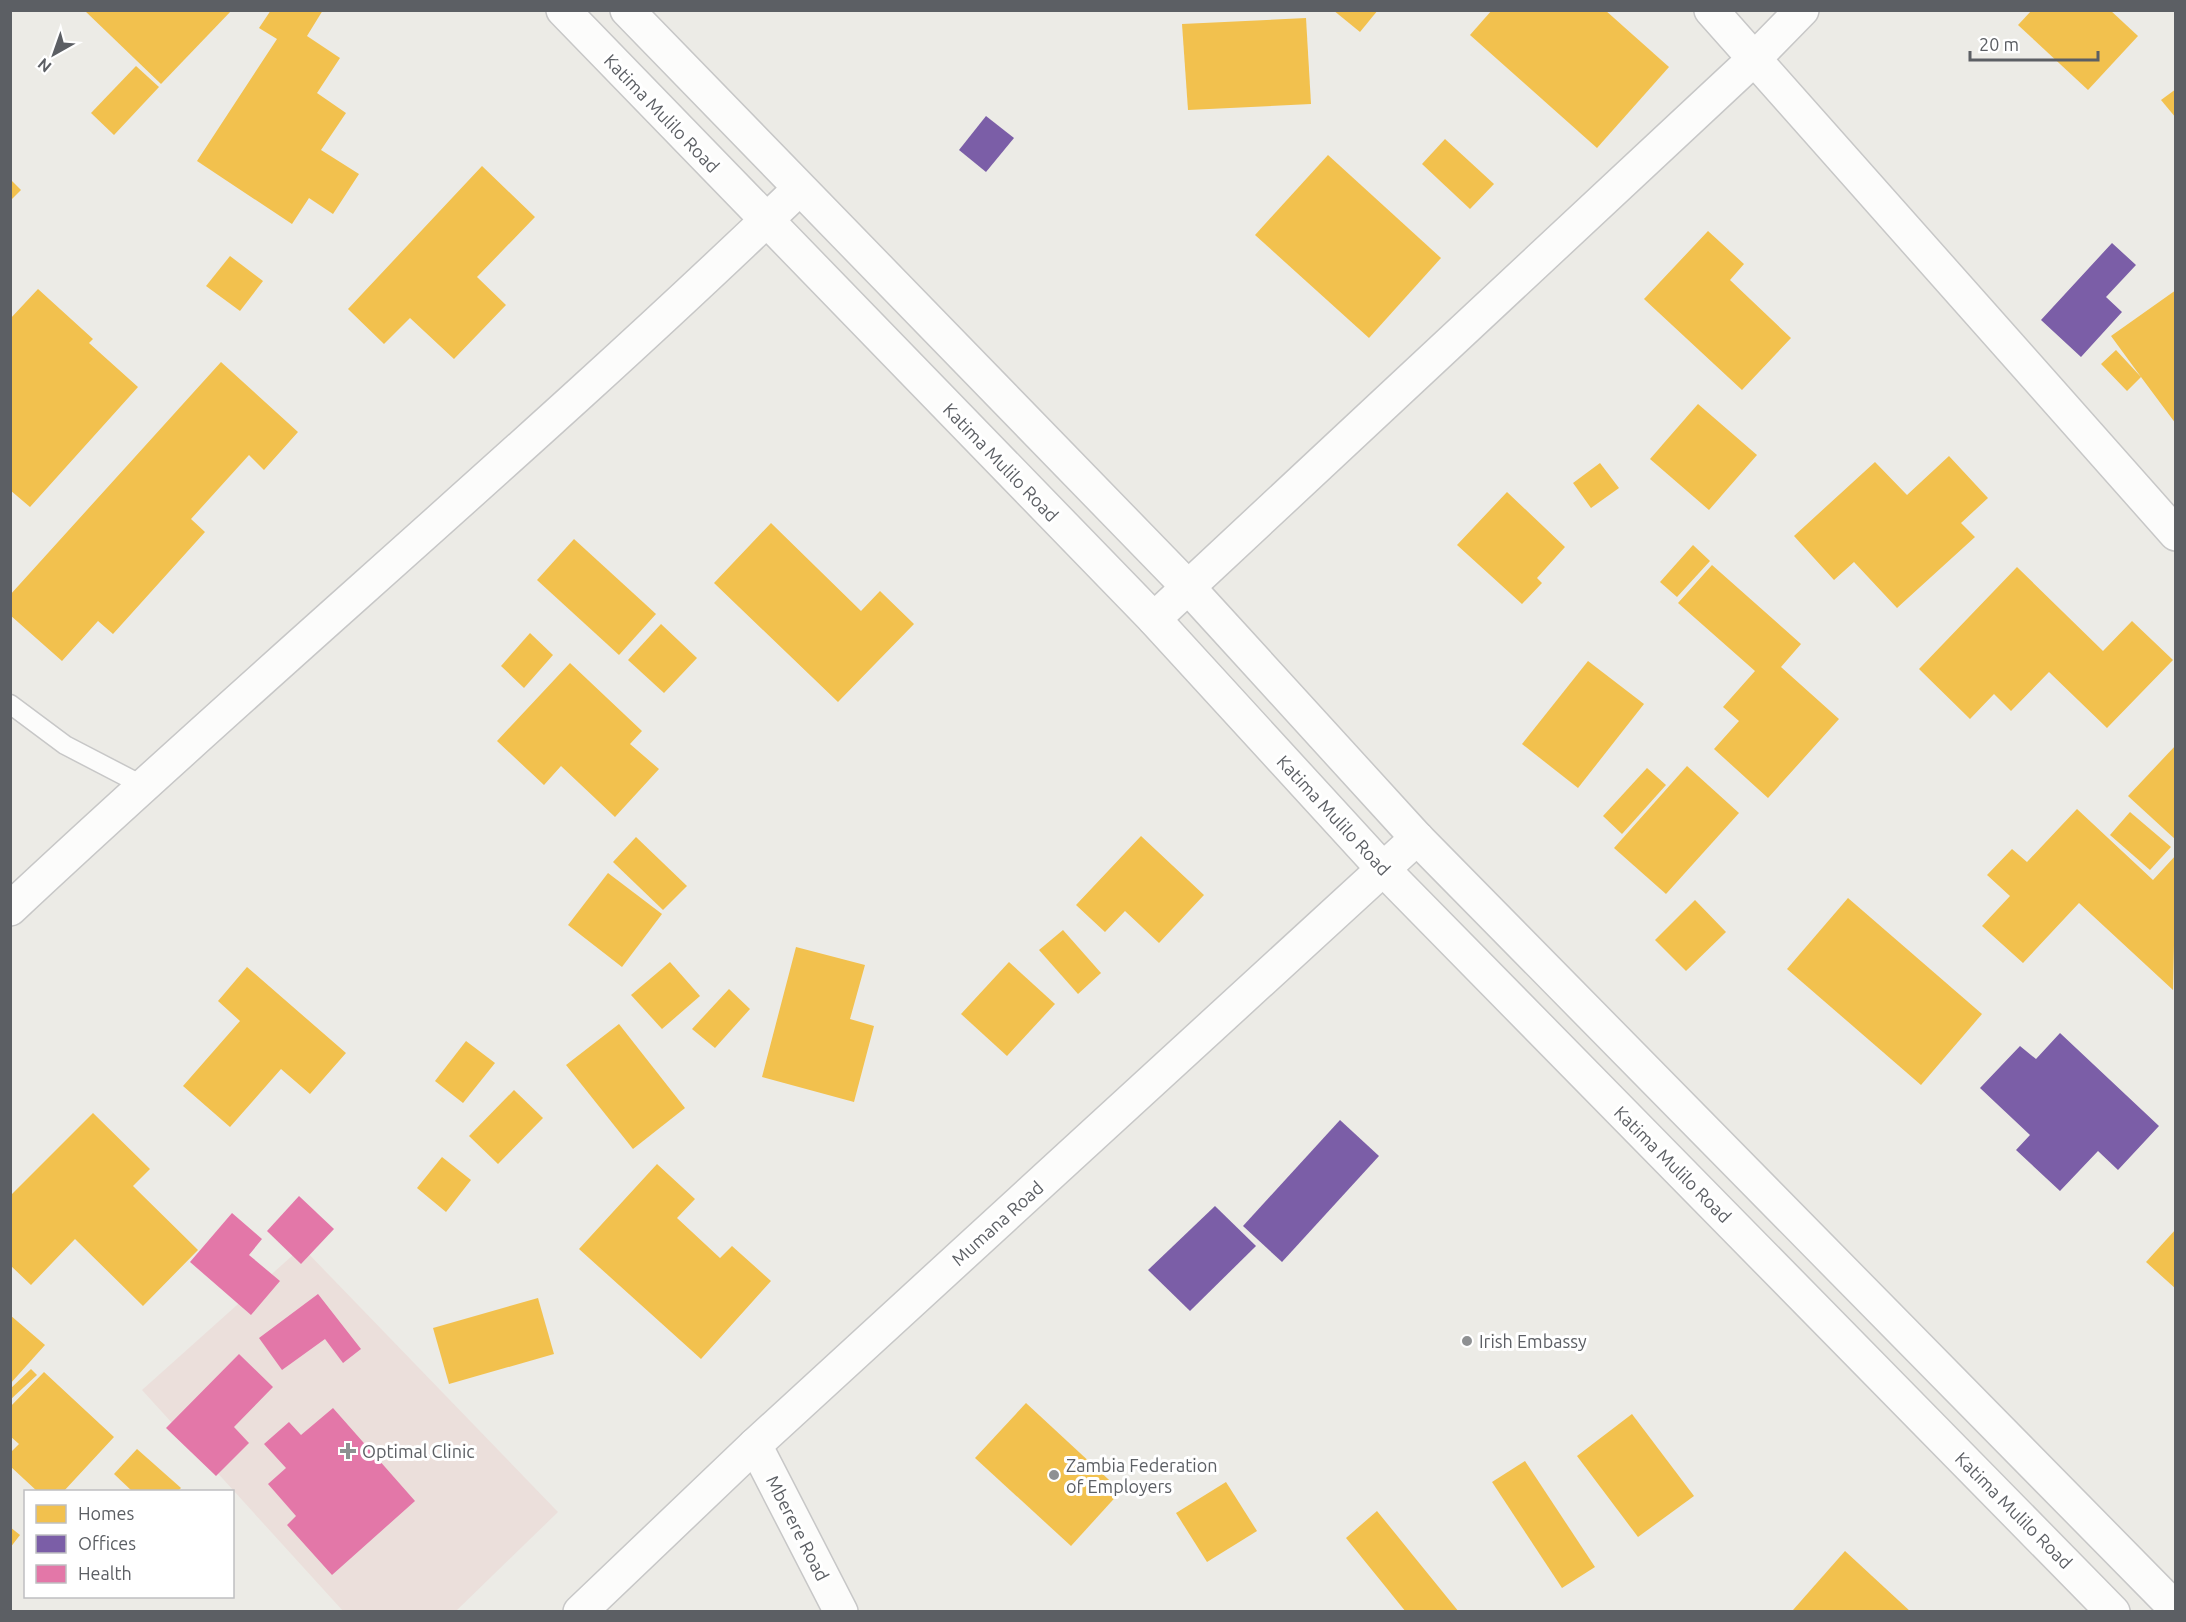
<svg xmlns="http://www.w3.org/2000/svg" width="2186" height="1622" font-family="Ubuntu,sans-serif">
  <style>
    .medical { fill: #ebdfdb }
    .homes { fill: #f2c14e }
    .offices { fill: #7b5ea7 }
    .health { fill: #e377a8 }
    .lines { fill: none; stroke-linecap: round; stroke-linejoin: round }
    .lane-casing { stroke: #c7c7c7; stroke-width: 21 }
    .street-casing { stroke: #c7c7c7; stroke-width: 36 }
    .secondary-casing { stroke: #c7c7c7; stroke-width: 36 }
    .lane { stroke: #fcfcfb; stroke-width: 18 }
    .street { stroke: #fcfcfb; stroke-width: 33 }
    .secondary { stroke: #fcfcfb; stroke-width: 33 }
    .poi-dot { fill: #8e9092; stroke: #fff; stroke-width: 2 }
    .labels { text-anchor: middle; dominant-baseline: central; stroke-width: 6; stroke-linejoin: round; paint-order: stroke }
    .street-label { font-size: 18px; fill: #5c5f64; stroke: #fff }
    .poi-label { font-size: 18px; fill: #5c5f64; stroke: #fff; text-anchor: start }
  </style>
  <rect width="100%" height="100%" fill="#ecebe6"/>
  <!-- medical -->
  <path class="medical" d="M302,1247L558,1512L456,1611H343L142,1390Z"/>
  <!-- homes -->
  <g class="homes">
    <path d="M84,10H232L161,84Z"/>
    <path d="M271,10H323L307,36L340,58L317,93L346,113L321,150L359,174L333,214L309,198L292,224L197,161L277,39L259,28Z"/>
    <path d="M1333,10H1378L1360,32Z"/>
    <path d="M1492,10H1605L1669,67L1597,148L1470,35Z"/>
    <path d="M2032,10H2110L2138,36L2088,90L2018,25Z"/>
    <path d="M1306,18L1311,104L1188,110L1182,24Z"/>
    <path d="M136,66L159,87L114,135L91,113Z"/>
    <path d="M2176,89V118L2161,100Z"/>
    <path d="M1445,139L1494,184L1470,209L1422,164Z"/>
    <path d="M1328,155L1441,258L1369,338L1255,235Z"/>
    <path d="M482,166L535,217L477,277L506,305L454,359L410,318L384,344L348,309Z"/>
    <path d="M10,179L21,190L10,201Z"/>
    <path d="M1708,231L1744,264L1730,280L1791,338L1742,390L1644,299Z"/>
    <path d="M230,256L263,281L240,311L206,286Z"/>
    <path d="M38,289L93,339L89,343L138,387L30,507L10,490V319Z"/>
    <path d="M2176,290V424L2141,377L2127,391L2101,364L2116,350L2141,377L2111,336Z"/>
    <path d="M221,362L298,432L264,470L249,455L191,519L205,532L113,634L98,621L62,661L10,615V595Z"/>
    <path d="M1698,404L1757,455L1709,510L1650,459Z"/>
    <path d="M1949,456L1988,498L1961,523L1975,537L1897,608L1854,562L1834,580L1794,536L1875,462L1907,495Z"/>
    <path d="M1600,463L1619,488L1591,508L1573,483Z"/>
    <path d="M1507,492L1565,547L1537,578L1542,583L1522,604L1457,545Z"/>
    <path d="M771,523L861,611L880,591L914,624L838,702L714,583Z"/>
    <path d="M574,539L656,614L619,655L537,580Z"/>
    <path d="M1693,545L1710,561L1677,597L1660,582Z"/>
    <path d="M1712,565L1801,644L1781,667L1839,719L1768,798L1714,749L1739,721L1723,707L1755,671L1678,603Z"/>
    <path d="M2017,567L2103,651L2132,621L2173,660L2107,728L2049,672L2011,711L1994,694L1970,719L1919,669Z"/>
    <path d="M661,624L697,658L664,693L628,660Z"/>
    <path d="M530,633L553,655L524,688L501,666Z"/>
    <path d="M1588,661L1644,704L1578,788L1522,744Z"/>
    <path d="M570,663L642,731L630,744L659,769L615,817L561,766L544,785L497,741Z"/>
    <path d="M2176,745V840L2128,796Z"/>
    <path d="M1687,766L1739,813L1666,894L1614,848Z"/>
    <path d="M1647,768L1666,785L1622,834L1603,816Z"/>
    <path d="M2077,809L2153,880L2176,855L2173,990L2079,903L2023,963L1982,926L2010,896L1987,875L2012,849L2027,862Z"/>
    <path d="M2130,812L2171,847L2150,870L2110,835Z"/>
    <path d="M1141,836L1204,895L1159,943L1125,911L1105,932L1076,905Z"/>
    <path d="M636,837L687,886L663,910L613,862Z"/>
    <path d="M608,873L662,914L622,967L568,925Z"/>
    <path d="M1848,898L1982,1014L1921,1085L1787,969Z"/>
    <path d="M1695,900L1726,932L1686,971L1655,940Z"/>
    <path d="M1063,930L1101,973L1078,994L1039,950Z"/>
    <path d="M796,947L865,965L850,1019L874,1026L854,1102L762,1077Z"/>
    <path d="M670,962L700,996L662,1029L631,995Z"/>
    <path d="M1009,962L1055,1004L1007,1056L961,1014Z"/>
    <path d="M247,967L346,1053L310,1094L281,1069L230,1127L183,1086L240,1021L218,1001Z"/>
    <path d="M729,989L750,1009L715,1048L692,1029Z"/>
    <path d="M619,1024L685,1108L633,1149L566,1065Z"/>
    <path d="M466,1041L495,1063L463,1103L435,1081Z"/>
    <path d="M514,1090L543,1118L498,1164L469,1136Z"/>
    <path d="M93,1113L150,1169L133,1186L198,1250L143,1306L75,1239L31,1285L10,1265V1196Z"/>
    <path d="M442,1157L471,1180L446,1212L417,1188Z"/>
    <path d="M657,1164L695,1199L677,1218L720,1258L732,1246L771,1281L701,1359L579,1249Z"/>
    <path d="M2176,1229V1289L2146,1262Z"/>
    <path d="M538,1298L554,1354L449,1384L433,1328Z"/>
    <path d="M10,1315L45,1345L10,1384Z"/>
    <path d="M31,1369L37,1375L10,1400V1389Z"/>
    <path d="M44,1372L114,1437L63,1492H38L10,1466V1453L19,1444L10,1436V1407Z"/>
    <path d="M1026,1403L1121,1491L1071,1546L975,1458Z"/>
    <path d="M1632,1414L1694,1496L1638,1537L1577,1456Z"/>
    <path d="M137,1449L181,1488L177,1492H133L114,1474Z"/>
    <path d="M1525,1461L1595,1567L1562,1588L1492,1482Z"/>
    <path d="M1226,1482L1257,1531L1207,1562L1176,1513Z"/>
    <path d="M1377,1511L1459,1612H1406L1346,1538Z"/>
    <path d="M10,1527L20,1535L10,1548Z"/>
    <path d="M1845,1551L1911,1612H1794L1793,1610Z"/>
  </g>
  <!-- offices -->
  <g class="offices">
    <path d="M986,116L1014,138L986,172L959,150Z"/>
    <path d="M2112,243L2136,265L2106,297L2122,312L2081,357L2041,320Z"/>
    <path d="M2060,1033L2159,1126L2118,1170L2098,1151L2060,1191L2016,1150L2030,1135L1980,1088L2020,1046L2036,1059Z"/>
    <path d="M1340,1120L1379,1156L1282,1262L1243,1226Z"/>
    <path d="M1215,1206L1256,1246L1190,1311L1148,1270Z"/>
  </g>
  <!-- health -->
  <g class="health">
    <path d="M299,1196L334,1229L301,1264L267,1231Z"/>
    <path d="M232,1213L262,1239L249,1255L280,1281L251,1315L190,1262Z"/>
    <path d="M318,1294L361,1349L343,1363L325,1339L282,1370L259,1338Z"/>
    <path d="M239,1354L273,1387L234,1427L249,1443L216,1476L166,1428Z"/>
    <path d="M333,1408L415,1501L332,1575L287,1525L296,1516L268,1484L286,1468L264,1444L289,1422L301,1435Z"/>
  </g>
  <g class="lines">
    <!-- lane casing -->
    <g class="lane-casing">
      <path id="lane" d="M10,704L65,745L142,785"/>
    </g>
    <!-- street casing -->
    <g class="street-casing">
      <g id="street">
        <path d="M1711,10L2176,534"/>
        <path d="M1154,619L1754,59L1802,10"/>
        <path d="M10,909C270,665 543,436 799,189"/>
        <path d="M755,1445L841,1612"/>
        <path d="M580,1612L755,1445L1417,838"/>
      </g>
    </g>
    <!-- secondary casing -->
    <g class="secondary-casing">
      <g id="secondary">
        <path d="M563,10L1154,619L1384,870L2113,1612"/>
        <path d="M627,10L1188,587L1417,838L2176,1609"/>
      </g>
    </g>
    <!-- lane -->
    <use href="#lane" class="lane"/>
    <!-- street -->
    <use href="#street" class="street"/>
    <!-- secondary -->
    <use href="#secondary" class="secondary"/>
  </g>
  <!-- markers -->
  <g class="poi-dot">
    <circle cx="1467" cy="1341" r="6"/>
    <path d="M345 1442h6v6h6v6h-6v6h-6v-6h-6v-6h6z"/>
    <circle cx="1054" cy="1475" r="6"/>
  </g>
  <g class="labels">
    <!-- street labels -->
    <g class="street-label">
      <text transform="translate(662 113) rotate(46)">Katima Mulilo Road</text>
      <text transform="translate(1001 462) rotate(46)">Katima Mulilo Road</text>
      <text transform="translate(1334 815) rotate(47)">Katima Mulilo Road</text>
      <text transform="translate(1673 1164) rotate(45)">Katima Mulilo Road</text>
      <text transform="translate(997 1223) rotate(-42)">Mumana Road</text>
      <text transform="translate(2014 1510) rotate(45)">Katima Mulilo Road</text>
      <text transform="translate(798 1528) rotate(63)">Mberere Road</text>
    </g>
    <!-- poi labels -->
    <g class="poi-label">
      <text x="1479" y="1341">Irish Embassy</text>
      <text x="362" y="1451">Optimal Clinic</text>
      <text x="1066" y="1465">Zambia Federation<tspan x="1066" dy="21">of Employers</tspan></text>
    </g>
  </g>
  <!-- border -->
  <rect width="2186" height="1622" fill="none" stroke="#5c5f64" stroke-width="24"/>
  <!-- legend -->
  <rect x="24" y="1490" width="210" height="108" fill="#ffffff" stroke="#bebfc1" stroke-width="1.5"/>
  <rect x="36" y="1505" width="30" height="18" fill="#f2c14e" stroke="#bebfc1" stroke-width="1.5"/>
  <text x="78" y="1520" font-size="18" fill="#5c5f64">Homes</text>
  <rect x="36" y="1535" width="30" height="18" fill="#7b5ea7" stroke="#bebfc1" stroke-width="1.5"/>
  <text x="78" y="1550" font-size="18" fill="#5c5f64">Offices</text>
  <rect x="36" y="1565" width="30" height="18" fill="#e377a8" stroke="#bebfc1" stroke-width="1.5"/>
  <text x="78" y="1580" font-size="18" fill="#5c5f64">Health</text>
  <!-- north arrow -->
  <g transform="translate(54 54) rotate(220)" stroke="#ffffff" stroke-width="4.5" paint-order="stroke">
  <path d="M0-4.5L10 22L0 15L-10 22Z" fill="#5c5f64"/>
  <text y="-9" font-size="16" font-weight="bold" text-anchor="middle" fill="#5c5f64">N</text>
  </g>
  <!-- scale -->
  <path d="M1970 51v9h128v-9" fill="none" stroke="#5c5f64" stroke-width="3"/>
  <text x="1979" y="51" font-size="18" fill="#5c5f64" stroke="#ffffff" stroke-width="4.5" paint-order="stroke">20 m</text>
</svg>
